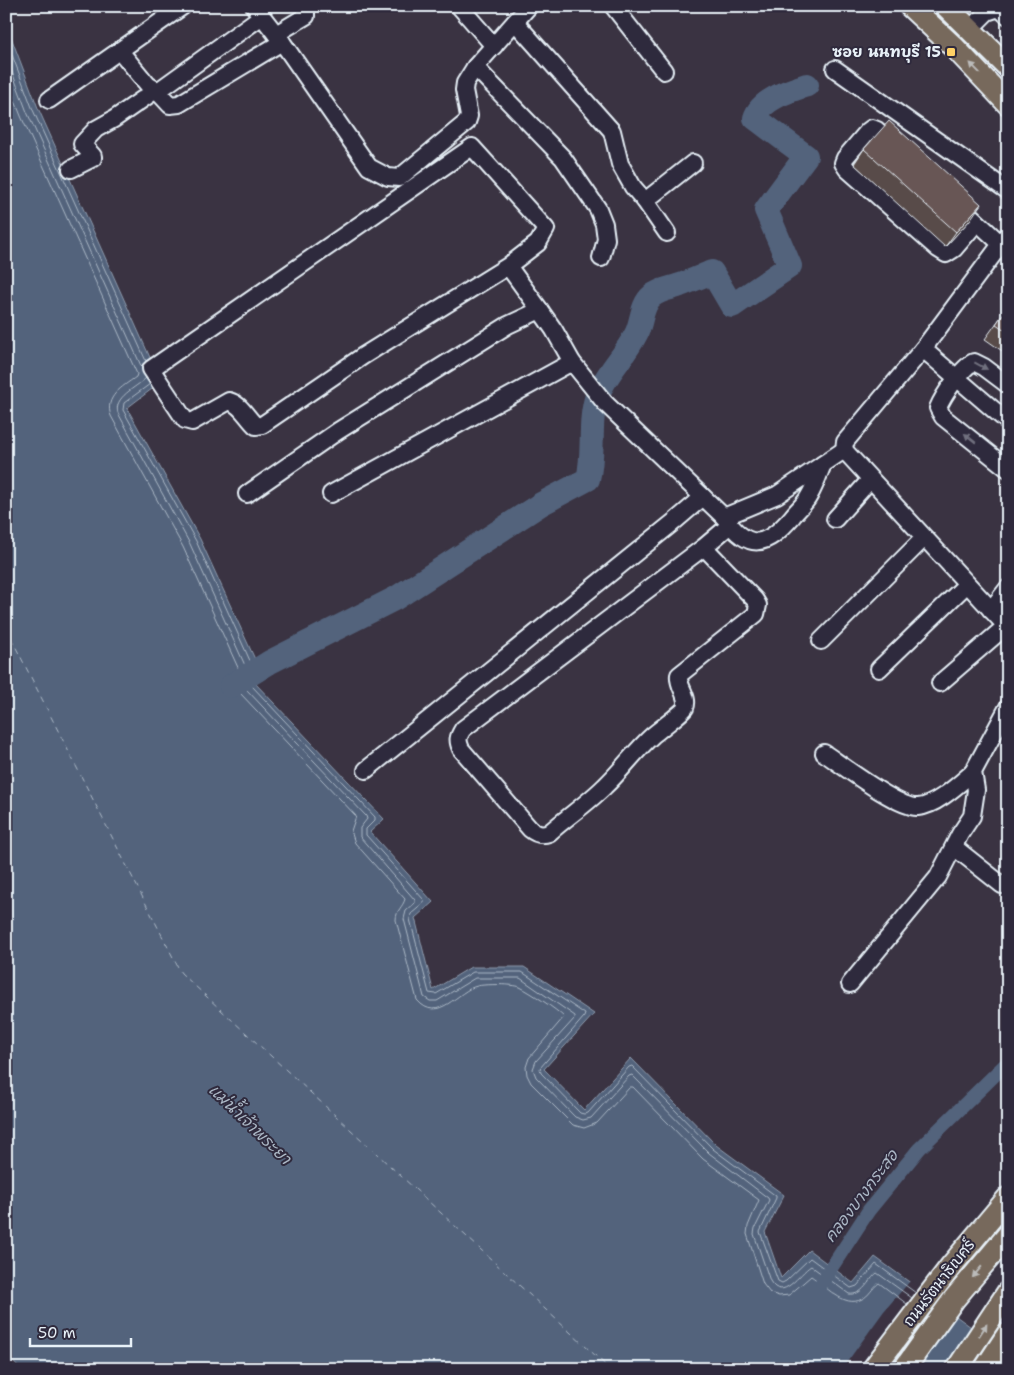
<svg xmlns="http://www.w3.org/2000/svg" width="1014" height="1375" font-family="'Shantell Sans','Playpen Sans Thai',sans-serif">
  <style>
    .water { fill: #52637c; stroke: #8e9cae }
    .pier { fill: #3a3342 }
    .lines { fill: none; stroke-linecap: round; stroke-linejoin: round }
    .shore { stroke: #acb8c6; stroke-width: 1 }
    .canal { stroke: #52637c; stroke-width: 14 }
    .river { stroke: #52637c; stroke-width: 24 }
    .ferry { stroke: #acb8c6; stroke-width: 1; stroke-dasharray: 6 5; stroke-linecap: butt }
    .minor-casing { stroke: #e8f1f8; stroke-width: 20 }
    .major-casing { stroke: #e8f1f8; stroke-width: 25 }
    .minor { stroke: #2f2a3d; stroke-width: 16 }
    .major { stroke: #77695c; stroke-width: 21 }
    .wall { fill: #594b49; stroke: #e8f1f8 }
    .shaded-wall { fill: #483d3c; stroke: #e8f1f8 }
    .building { fill: #675755; stroke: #e8f1f8 }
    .oneway { fill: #bbbbba }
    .oneway2 { fill: #70707e }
    .poi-dot { fill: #ffd166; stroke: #2f2a3d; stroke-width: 2 }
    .labels { text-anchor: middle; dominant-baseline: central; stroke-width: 4; stroke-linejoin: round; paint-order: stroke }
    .poi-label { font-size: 15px; font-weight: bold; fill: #e8f1f8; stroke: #2f2a3d; text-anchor: end }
    .street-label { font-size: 15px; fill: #e8f1f8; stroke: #2f2a3d }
    .water-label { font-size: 16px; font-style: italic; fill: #acb8c6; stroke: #2f2a3d }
  </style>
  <rect width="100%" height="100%" fill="#3a3342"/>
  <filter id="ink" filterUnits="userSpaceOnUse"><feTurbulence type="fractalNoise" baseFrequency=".02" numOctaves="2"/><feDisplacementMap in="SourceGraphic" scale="10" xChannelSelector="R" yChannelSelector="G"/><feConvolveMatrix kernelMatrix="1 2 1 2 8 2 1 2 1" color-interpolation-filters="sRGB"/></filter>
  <g filter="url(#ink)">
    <!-- water -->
    <path class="water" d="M6,24L38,108L161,382L127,408L200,539L264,679L255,683L384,819L370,832L433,902L415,918L433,990L471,967H524L594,1014L544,1069L584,1110L631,1058L716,1145L784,1195L765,1232L781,1278L809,1250L853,1283L875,1257L1008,1354V1369H20L6,1354Z"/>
    <!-- pier -->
    <path class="pier" d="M911,1280L958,1314L916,1369H842L884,1311Z"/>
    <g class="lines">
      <!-- shore -->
      <g class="shore">
        <path d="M6,39L33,110L146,361"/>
        <path d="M6,56L27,112L142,368"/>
        <path d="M6,78L21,116L137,374L136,377C122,387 104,397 111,416L183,547L240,672L237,684L240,693L356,816L351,831L355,843L405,899C403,907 396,910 396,920L417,1000C438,1025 458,990 477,986C484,984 514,984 520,987C530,992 556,1009 564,1017L529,1058L526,1067L527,1075L531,1083L573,1125L584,1128L597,1123L630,1087H633L703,1159L759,1200L748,1226L747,1234L763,1284L770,1293L779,1296L789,1295L811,1276C825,1285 844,1309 862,1299C869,1296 872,1288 879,1283L907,1304"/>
        <path d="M146,378C136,388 113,397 118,413L190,544L248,672L245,682L246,689L366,816L367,819L360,828V837L415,900V903L406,911L404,919L424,997L430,1001H437L475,978H520L575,1016V1018L536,1061L533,1069L536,1077L575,1117L583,1120L591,1118L629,1076L632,1075L709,1153L768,1198L769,1200L755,1228L754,1234L770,1281C783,1303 799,1273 811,1266L849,1294C863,1296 868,1280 877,1273L912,1298"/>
        <path d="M150,384L124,403L123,410L196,541L256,674L251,681L252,686L375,817V820L366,829V835L424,900V903L411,914L410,919L429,993L436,994L473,972H522L585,1014L584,1017L540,1068L541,1073L580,1113L584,1114L588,1113L629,1067L632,1066L713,1149L776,1196V1198L760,1232L778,1281L782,1283L786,1281L810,1258L851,1288L857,1286L876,1264L916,1293"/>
      </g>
      <!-- canal -->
      <path class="canal" d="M822,1282L869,1210L919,1149L1008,1062"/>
      <!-- river -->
      <path class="river" d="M231,686L270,662L396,598L541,504L588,479C595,452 588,422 597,396C606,373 625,356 636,334C642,323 641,305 652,296C661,289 670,289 680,285C691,281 702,276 712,272L732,306L790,266L766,210L806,156L755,118C761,99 789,91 807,85"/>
      <!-- ferry -->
      <path class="ferry" d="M6,628L181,973L610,1369"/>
      <!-- minor casing -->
      <g class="minor-casing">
        <g id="minor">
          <path d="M254,6L282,42L369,167L388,177L399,178L467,122L469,116L464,90L465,83L475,67L529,6"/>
          <path d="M459,6L494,46"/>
          <path d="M613,6L664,71"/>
          <path d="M515,22L612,131L620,164L633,187L645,201L667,233"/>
          <path d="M969,30L987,12L999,8L1008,16"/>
          <path d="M276,34L306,16V6"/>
          <path d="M120,51L148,85L156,90L162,88L262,16"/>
          <path d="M475,67L563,158L598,209L604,224L606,239L601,258"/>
          <path d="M835,69L1008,191"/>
          <path d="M49,100L183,6"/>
          <path d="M894,146L877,130L872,128L868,131L845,158L843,163L847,169L938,249L946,254L954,249L977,222"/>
          <path d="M71,169L93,158V156L82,144L96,129L114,119L156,90L170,105L179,104L282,42"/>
          <path d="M645,201L693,163"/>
          <path d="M957,203L1001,244"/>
          <path d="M508,266L538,243L546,229L472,147L151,369L185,420L192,422L229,401C241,404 247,418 256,426L262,425L363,356L508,266L540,310"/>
          <path d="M923,349L1008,422"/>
          <path d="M1008,385L984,367L974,362C962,367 943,396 938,408L943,417L1008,469"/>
          <path d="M844,450L845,442L923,349L1007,236"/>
          <path d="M844,450L1008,628"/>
          <path d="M247,494L338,431L508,325L540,310L554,330L572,362L605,403L724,517L777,495L844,450"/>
          <path d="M331,494L572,362"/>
          <path d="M724,517C749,552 766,547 792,517C797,510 805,504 809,496C815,486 819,474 823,464"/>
          <path d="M835,519L870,480"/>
          <path d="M704,547L463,729C458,737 457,740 461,749L530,829C536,834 541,836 549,833C567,817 588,803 605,786C622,770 635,751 653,735C658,731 684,711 685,708C690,697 677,686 679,675L756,614L758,605L755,600L704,547L730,525"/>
          <path d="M991,610L1008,588"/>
          <path d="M821,641L924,538"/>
          <path d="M879,669L967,584"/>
          <path d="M940,683L1006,626"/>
          <path d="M824,753C842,765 899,809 918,807C936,806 960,783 973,772"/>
          <path d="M366,770L675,521L703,497"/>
          <path d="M954,847L1002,885"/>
          <path d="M850,984L938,877L960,834L972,816L976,790L973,772L1008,707"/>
        </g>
      </g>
      <!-- major casing -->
      <g class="major-casing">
        <g id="major">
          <path d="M910,6L955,48L1008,104"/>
          <path d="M946,6L1008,67"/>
          <path d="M873,1369L951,1266L1008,1198"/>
          <path d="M904,1369L954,1299L1008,1235"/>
          <path d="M957,1369L1008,1292"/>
          <path d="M985,1369L1008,1334"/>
        </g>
      </g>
      <!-- minor -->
      <use href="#minor" class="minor"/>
      <!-- major -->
      <use href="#major" class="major"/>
    </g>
    <!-- wall -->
    <g class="wall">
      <path d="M864,149L970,220L945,247L854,164Z"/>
      <path d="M1008,307V355L985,339Z"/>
    </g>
    <!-- shaded-wall -->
    <path class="shaded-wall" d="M981,204L970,220L945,247L956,232Z"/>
    <!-- building -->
    <g class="building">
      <path d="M889,121L981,204L956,232L864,149Z"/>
      <path d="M1008,307V332L996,324Z"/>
    </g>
    <!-- one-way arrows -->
    <defs><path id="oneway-solid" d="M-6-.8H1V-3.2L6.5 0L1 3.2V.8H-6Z" transform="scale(1.25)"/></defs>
    <g class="oneway">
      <use href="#oneway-solid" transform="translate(975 68) rotate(-134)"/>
      <use href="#oneway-solid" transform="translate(977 1272) rotate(130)"/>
      <use href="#oneway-solid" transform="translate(983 1330) rotate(-57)"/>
    </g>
    <g class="oneway2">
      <use href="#oneway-solid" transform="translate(981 366) rotate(28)"/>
      <use href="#oneway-solid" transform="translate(970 438) rotate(-141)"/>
    </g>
  </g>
  <!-- markers -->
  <rect class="poi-dot" x="946" y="47" width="10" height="10" rx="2.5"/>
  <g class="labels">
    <!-- poi labels -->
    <g class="poi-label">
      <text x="941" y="52">ซอย นนทบุรี 15</text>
    </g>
    <!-- street labels -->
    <g class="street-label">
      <text transform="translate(939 1283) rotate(-52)">ถนนรัตนาธิเบศร์</text>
    </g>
    <!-- water labels -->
    <g class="water-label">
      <text transform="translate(250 1124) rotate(44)">แม่น้ำเจ้าพระยา</text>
      <text transform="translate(861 1196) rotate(-53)">คลองบางกระสอ</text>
    </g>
  </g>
  <!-- margin -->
  <rect width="1014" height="1375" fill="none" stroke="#2f2a3d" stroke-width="25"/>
  <rect x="12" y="12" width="989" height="1350" fill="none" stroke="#e8f1f8" stroke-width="2" filter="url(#ink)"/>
  <!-- scale -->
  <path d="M30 1338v8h101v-8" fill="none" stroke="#e8f1f8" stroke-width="2.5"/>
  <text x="38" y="1338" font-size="15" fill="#e8f1f8" stroke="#2f2a3d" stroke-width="4" paint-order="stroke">50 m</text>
</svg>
